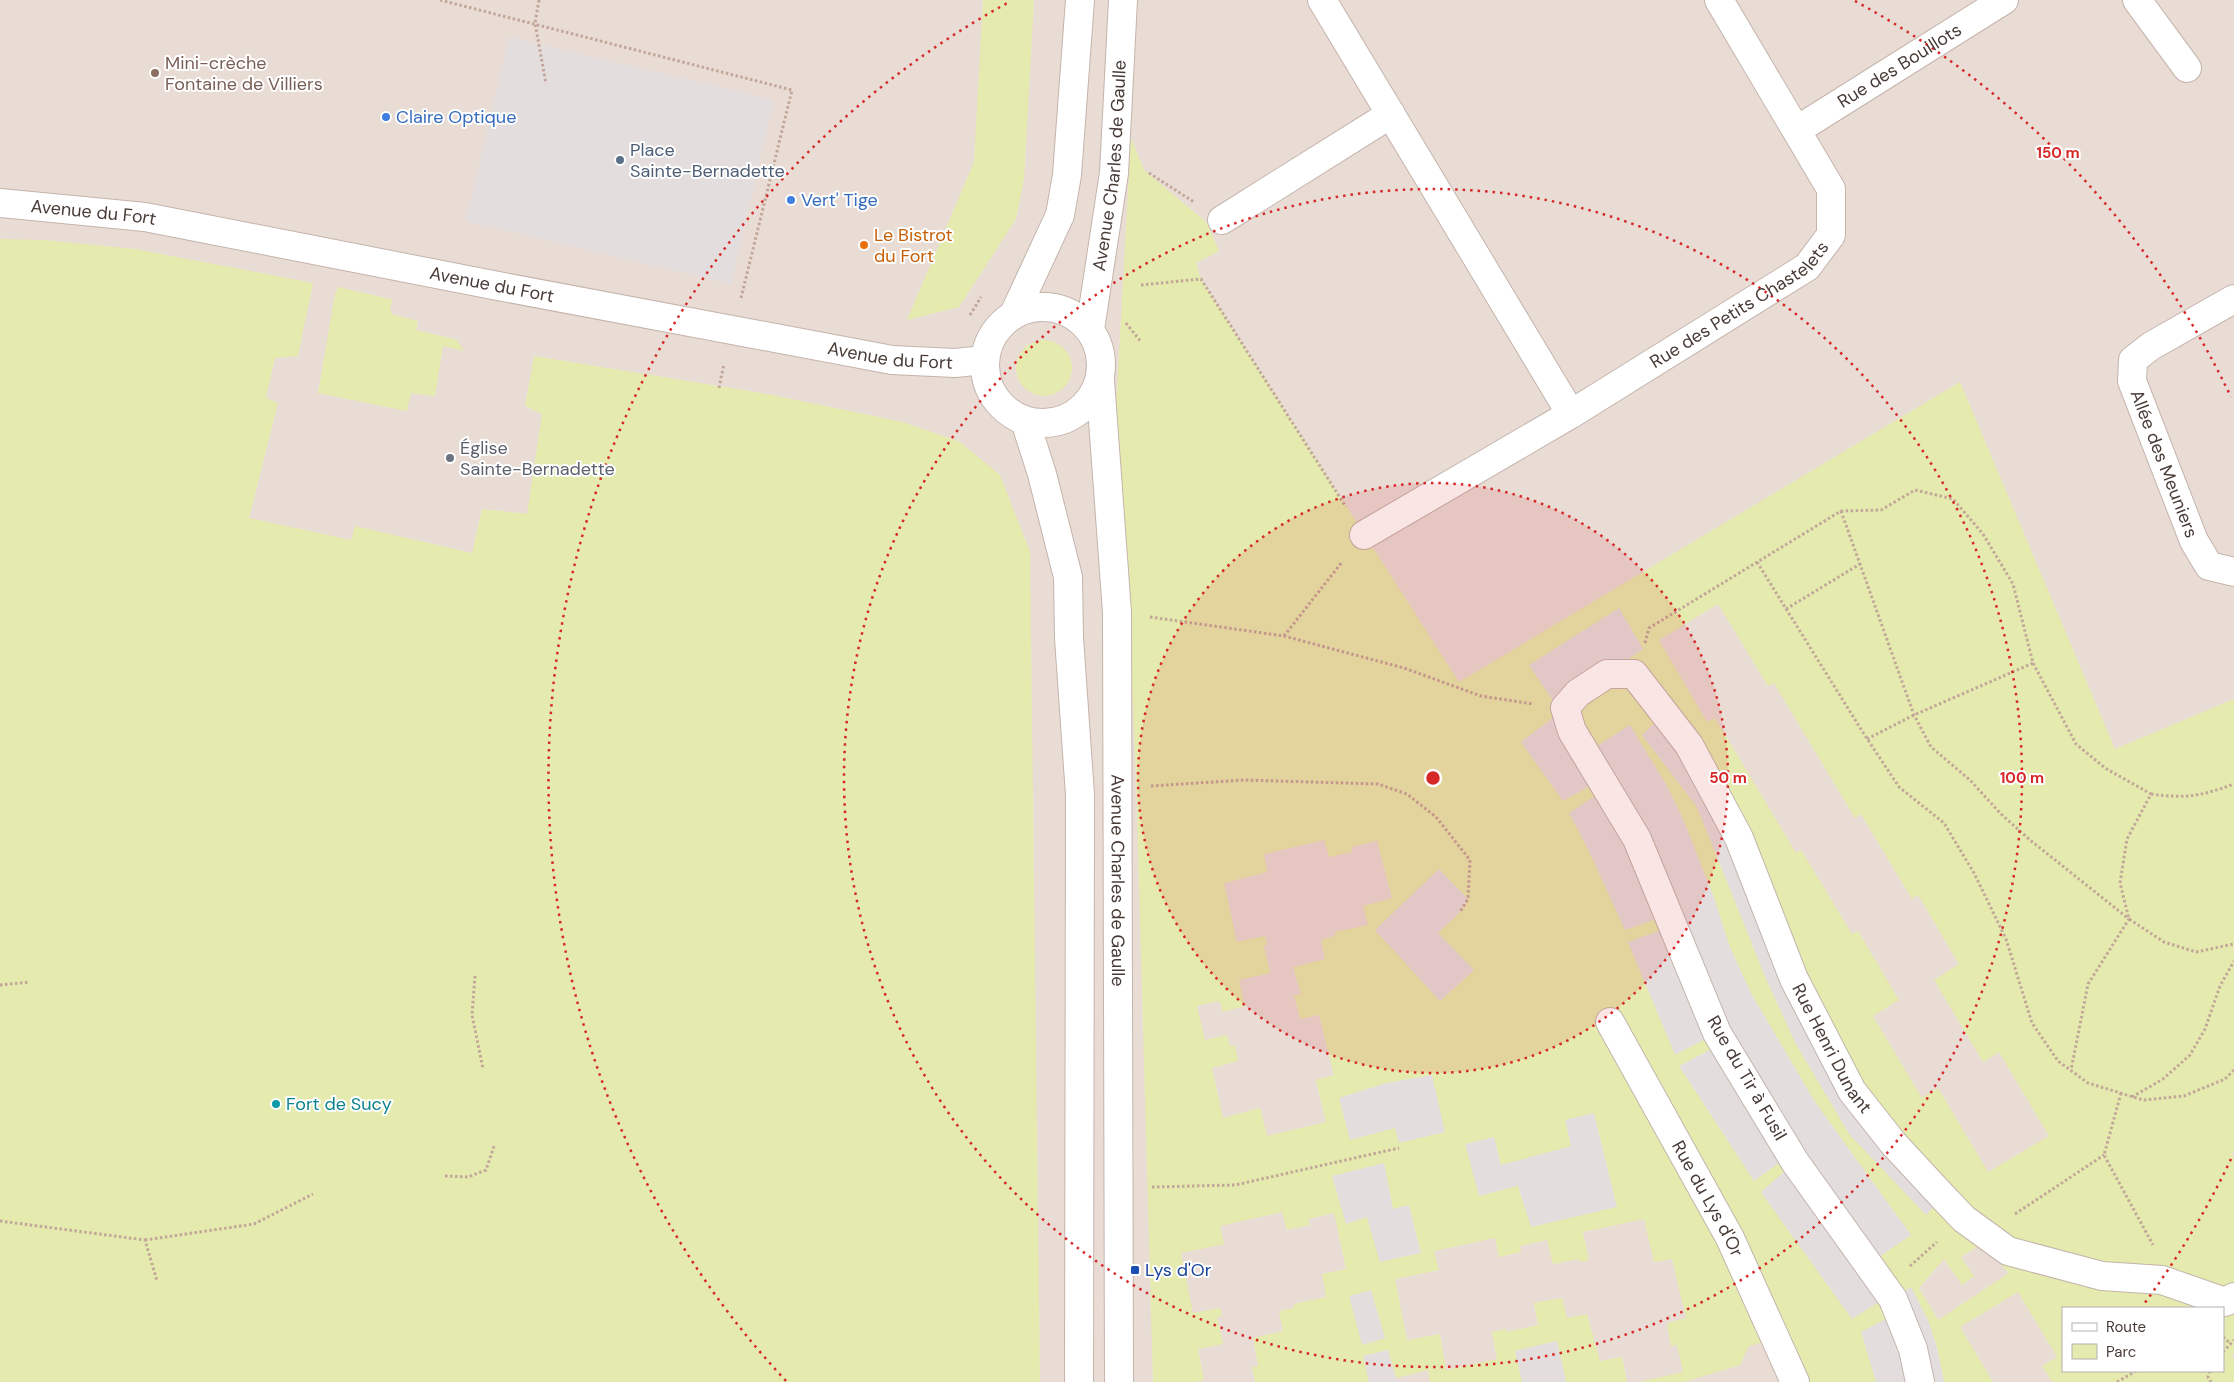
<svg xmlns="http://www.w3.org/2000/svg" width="2234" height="1382" font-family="'DM Sans',sans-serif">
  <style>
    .residential { fill: #e9dcd5; fill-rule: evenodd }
    .green { fill: #e5ebae; fill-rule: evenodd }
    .parking { fill: #e3dedd }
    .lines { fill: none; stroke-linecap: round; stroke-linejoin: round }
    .street-casing { stroke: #c4b4ac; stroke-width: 30 }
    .path { stroke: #c3a69a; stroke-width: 3; stroke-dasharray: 2.5 2.5; stroke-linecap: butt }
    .street { stroke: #fff; stroke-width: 28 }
    .ring { fill: none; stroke: #d62828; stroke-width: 2.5; stroke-dasharray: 2.5 5 }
    .education-dot { fill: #8d6e63; stroke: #fff; stroke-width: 2 }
    .shop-dot { fill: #3f7fe0; stroke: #fff; stroke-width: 2 }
    .service-dot { fill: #5c6f8a; stroke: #fff; stroke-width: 2 }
    .food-dot { fill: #e8710a; stroke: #fff; stroke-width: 2 }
    .worship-dot { fill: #6b7280; stroke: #fff; stroke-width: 2 }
    .culture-dot { fill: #0f9aa8; stroke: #fff; stroke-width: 2 }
    .transit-dot { fill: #1a4fb4; stroke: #fff; stroke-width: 2 }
    .labels { text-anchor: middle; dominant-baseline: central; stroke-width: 4; stroke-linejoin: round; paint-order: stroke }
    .education-label { font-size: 18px; fill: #785e54; stroke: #fff; text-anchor: start }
    .street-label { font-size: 18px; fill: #483b36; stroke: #fff }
    .shop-label { font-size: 18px; fill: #366cbe; stroke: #fff; text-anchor: start }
    .service-label { font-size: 18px; fill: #4e5e75; stroke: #fff; text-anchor: start }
    .food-label { font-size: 18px; fill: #c56008; stroke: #fff; text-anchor: start }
    .worship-label { font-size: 18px; fill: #5b616d; stroke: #fff; text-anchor: start }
    .culture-label { font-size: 18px; fill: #0d838f; stroke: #fff; text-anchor: start }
    .transit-label { font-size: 18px; fill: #164399; stroke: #fff; text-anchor: start }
    .centre { fill: #d62828; stroke: #fff; stroke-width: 2.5 }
    .ring-label { font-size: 15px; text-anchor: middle; font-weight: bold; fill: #d62828; stroke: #fff; stroke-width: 4; stroke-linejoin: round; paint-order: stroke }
  </style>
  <rect width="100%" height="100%" fill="#f5ece8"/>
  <!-- residential -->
  <path class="residential" d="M0,0H2234V1382H0ZM2063,1308H2223V1371H2063Z"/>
  <!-- green -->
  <g class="green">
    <path d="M983,0H1034L1024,179L1016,219L959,307L907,320L974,162Z"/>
    <path d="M1131,138L1144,170L1207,223L1219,251L1196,263L1201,279L1459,682L1960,382L2115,749L2234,699V1152L2232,1153L2234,1158V1353L2231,1356L2234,1359V1382H2052L2042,1366L2057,1357L2018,1292L1960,1327L1993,1382H1944L1937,1348L1873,1366L1876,1382H1810L1787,1335L1749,1346L1740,1365L1684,1382H1639L1683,1372L1677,1345L1671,1346L1667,1323L1686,1318L1672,1259L1654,1262L1644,1219L1583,1232L1589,1260L1581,1262L1579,1259L1553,1264L1547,1240L1520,1246L1521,1252L1499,1257L1495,1238L1434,1251L1439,1270L1395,1279L1407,1340L1440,1334L1446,1370L1497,1359L1492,1332L1506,1329L1507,1332L1538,1325L1534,1303L1562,1298L1567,1318L1587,1314L1600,1361L1622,1357L1627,1382H1566L1557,1341L1515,1351L1522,1382H1430L1428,1370L1396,1378L1388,1350L1364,1356L1369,1382H1255L1252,1367L1258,1366L1253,1338L1283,1331L1279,1311L1294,1308V1304L1326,1297L1322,1274L1346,1269L1334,1213L1308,1219L1310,1225L1287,1230L1282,1212L1220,1226L1224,1244L1181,1253L1193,1313L1220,1308L1222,1316L1217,1317L1223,1344L1198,1349L1204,1380L1195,1382H1153L1136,779L1129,614L1115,426ZM1718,604L1768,686L1774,683L1855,818L1861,814L1912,899L1918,895L1959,964L1934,980L1983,1062L1999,1052L2049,1136L1988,1172L1938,1088L1922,1098L1873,1016L1899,1000L1858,931L1852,934L1801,850L1796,853L1715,718L1707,722L1659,640ZM1561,712L1586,754L1630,726C1648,756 1667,785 1682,818C1708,875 1722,937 1750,993C1794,1080 1855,1157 1911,1235L1868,1264L1852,1319L1761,1192L1795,1162L1791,1155L1754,1180L1680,1066L1723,1043L1601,779L1543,770L1521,742ZM1685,789L1739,838L1852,1091L1927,1215L1850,1135L1796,1044L1767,981L1697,807ZM1324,840L1329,857L1352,852L1351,847L1377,841L1392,898L1363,906L1368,925L1335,932V936L1321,940L1325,959L1293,967L1301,994L1294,995L1300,1019L1319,1015L1334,1075L1316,1080L1326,1122L1267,1136L1260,1108L1223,1118L1212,1068L1238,1061L1235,1045L1230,1046L1227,1035L1205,1040L1197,1006L1219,1001L1223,1012L1245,1006L1239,980L1270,973L1264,946L1267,945L1265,936L1237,942L1224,883L1267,872L1264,854ZM1494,1137L1501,1166L1572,1146L1479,1196ZM1409,1205L1380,1262L1367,1217ZM1981,1244L2009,1273L1938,1320L1919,1288L1944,1259L1962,1285L1974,1276L1961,1257ZM2063,1308H2223V1371H2063Z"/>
    <path d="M0,239L44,240L135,249L313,283L298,356L275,358L266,398L278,403L249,518L351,540L355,526L472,553L482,509L527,514L542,414L525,406L534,356L767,394L903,422L960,442L1000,475L1030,552L1040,1382H0Z"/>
    <path d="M339,287L393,300L390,307L392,314L418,321L416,330L457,340L464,351L443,346L435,396L411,393L407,411L318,393L335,294Z"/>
    <circle cx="1044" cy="368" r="28"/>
  </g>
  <!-- parking -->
  <g class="parking">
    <path d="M509,37L774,100L731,284L466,221Z"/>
    <path d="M1619,608L1643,649L1557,707L1529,665Z"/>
    <path d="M1561,712L1586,753L1630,725L1667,786L1683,819L1715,900L1729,945L1751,993L1815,1102L1911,1235L1869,1264L1890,1295L1852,1319L1761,1192L1795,1163L1790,1155L1754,1181L1679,1066L1723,1043L1717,1033L1675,1055L1628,942L1673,926L1668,915L1625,930L1587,847L1569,813L1606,789L1600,780L1563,801L1521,742Z"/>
    <path d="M1664,714L1852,1091L1943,1197L1926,1215L1850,1135L1796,1044L1767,981L1697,807L1642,735Z"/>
    <path d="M1439,869L1468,899L1460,912L1438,933L1474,970L1440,1001L1375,930Z"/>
    <path d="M1432,1075L1445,1132L1399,1143L1395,1128L1350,1140L1339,1098L1386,1083Z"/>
    <path d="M1594,1113L1617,1207L1531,1227L1518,1186L1479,1196L1465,1144L1494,1137L1501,1165L1571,1146L1565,1120Z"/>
    <path d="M1384,1163L1393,1209L1409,1205L1421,1253L1380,1262L1367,1217L1346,1224L1332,1176Z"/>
    <path d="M1911,1287L1929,1322L1937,1348L1944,1382H1876L1861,1332L1899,1312L1893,1299Z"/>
    <path d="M1371,1290L1385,1338L1362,1345L1349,1296Z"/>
    <path d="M1557,1341L1566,1382H1522L1515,1351Z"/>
    <path d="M1388,1350L1397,1382H1369L1363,1356Z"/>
  </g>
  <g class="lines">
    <!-- street casing -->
    <g class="street-casing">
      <g id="street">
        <path d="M1322,0L1571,414"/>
        <path d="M2137,0L2187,68"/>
        <path id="s1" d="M1797,130L2004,0"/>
        <path id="s2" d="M0,203L145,217L498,286L892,360L955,363L984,360"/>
        <path d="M1222,220L1391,114"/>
        <path id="s3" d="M2234,299L2151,346L2133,360L2132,381L2194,541L2209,566L2234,572"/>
        <circle cx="1043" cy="365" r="58"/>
        <path d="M1014,314L1060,215L1067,175L1080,0"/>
        <path id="s4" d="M1090,329L1114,173L1123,0"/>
        <path id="s5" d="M1100,380L1117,612L1119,1382"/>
        <path d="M1025,421L1042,474L1068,577L1069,638L1080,795L1079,1382"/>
        <path id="s6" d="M1364,535L1571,414L1807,267L1831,235V189L1719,0"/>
        <path id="s7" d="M1610,1022L1730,1238L1795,1382"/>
        <path id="s8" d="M1920,1382L1913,1349L1893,1299L1795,1162L1717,1033L1637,839L1572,731L1565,708L1578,693L1607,674H1634L1689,745L1739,838L1794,979L1852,1091L1893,1143L1943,1197L1964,1219L2008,1251L2102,1276L2162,1280L2225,1302L2234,1297"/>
      </g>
    </g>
    <!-- path -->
    <g class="path">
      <path d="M440,0L792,90L741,298"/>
      <path d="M539,0L535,23L546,84"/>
      <path d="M1149,173L1194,202"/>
      <path d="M1141,285L1201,279L1346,507"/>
      <path d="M970,315L981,297"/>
      <path d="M1126,323L1141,342"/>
      <path d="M719,388L724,364"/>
      <path d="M1841,511L1914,715L1931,747L1970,780L2001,814L2030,840L2129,919L2088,984L2071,1070"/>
      <path d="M1757,562L1862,731L1899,787L1944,823L1974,873L2006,939L2032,1023L2058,1061L2088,1083L2143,1100L2184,1096L2225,1079L2234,1070"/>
      <path d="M1786,609L1860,564"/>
      <path d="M1150,617L1284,636L1404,668L1481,696L1533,704"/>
      <path d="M1284,636L1342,562"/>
      <path d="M1645,643L1649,628L1841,511L1881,510L1915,490L1953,499L1983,534L2013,584L2033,663L2076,744L2105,768L2151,794L2127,839L2120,883L2129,919L2164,942L2196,952L2234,944"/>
      <path d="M1867,739L1914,715L2033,663"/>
      <path d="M1151,786L1244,780L1378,784L1407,794L1436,817L1470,860L1468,899L1460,912"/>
      <path d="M2151,794C2186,799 2201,796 2234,784"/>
      <path d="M475,976L472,1015L483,1069"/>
      <path d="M0,985L29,982"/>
      <path d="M2121,1093L2104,1155L2153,1245"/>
      <path d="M2132,1097L2163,1079L2190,1055L2205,1029L2220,986L2234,961"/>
      <path d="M445,1176L468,1177L486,1170L494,1146"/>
      <path d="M1152,1187L1235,1185L1399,1148"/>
      <path d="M2015,1214L2104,1155"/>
      <path d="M0,1221L145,1240L157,1281"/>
      <path d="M145,1240L254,1224L313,1194"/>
      <path d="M1910,1266L1937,1242"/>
      <path d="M2223,1337L2231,1344"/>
      <path d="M2223,1352L2234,1340"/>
      <path d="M2210,1371L2208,1377L2211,1382"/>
      <path d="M2117,1382L2136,1371"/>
    </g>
    <!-- street -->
    <use href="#street" class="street"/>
  </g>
  <!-- distance rings -->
  <circle cx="1433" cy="778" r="295" fill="#d62828" fill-opacity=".12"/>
  <g class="ring">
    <circle cx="1433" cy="778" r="295"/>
    <circle cx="1433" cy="778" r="589"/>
    <path d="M2231 1159A884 884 0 0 1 2144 1304M786 1381A884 884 0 0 1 1011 1M1855 1A884 884 0 0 1 2231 397"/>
  </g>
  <!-- markers -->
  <circle class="education-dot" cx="155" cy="73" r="5"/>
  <g class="shop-dot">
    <circle cx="386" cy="117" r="5"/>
    <circle cx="791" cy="200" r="5"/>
  </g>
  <circle class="service-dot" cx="620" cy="160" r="5"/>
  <circle class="food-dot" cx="864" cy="245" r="5"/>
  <circle class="worship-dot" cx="450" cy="458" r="5"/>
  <circle class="culture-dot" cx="276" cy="1104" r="5"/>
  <rect class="transit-dot" x="1130" y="1265" width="10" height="10" rx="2.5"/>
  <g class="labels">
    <!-- education labels -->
    <g class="education-label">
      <text x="165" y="63">Mini-crèche<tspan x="165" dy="21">Fontaine de Villiers</tspan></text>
    </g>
    <!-- street labels -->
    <g class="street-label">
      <text stroke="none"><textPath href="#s1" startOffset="121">Rue des Bouillots</textPath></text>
      <text stroke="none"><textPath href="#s4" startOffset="165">Avenue Charles de Gaulle</textPath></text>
      <text stroke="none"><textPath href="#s2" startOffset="94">Avenue du Fort</textPath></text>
      <text stroke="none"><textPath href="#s2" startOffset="499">Avenue du Fort</textPath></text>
      <text stroke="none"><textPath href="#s6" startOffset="441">Rue des Petits Chastelets</textPath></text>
      <text stroke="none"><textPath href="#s2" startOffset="904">Avenue du Fort</textPath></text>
      <text stroke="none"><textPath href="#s3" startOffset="228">Allée des Meuniers</textPath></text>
      <text stroke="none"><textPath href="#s5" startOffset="501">Avenue Charles de Gaulle</textPath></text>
      <text stroke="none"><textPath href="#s8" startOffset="1274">Rue Henri Dunant</textPath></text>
      <text transform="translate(1747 1078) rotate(60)">Rue du Tir à Fusil</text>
      <text stroke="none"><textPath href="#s7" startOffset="202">Rue du Lys d'Or</textPath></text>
    </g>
    <!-- shop labels -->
    <g class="shop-label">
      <text x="396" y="117">Claire Optique</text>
      <text x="801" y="200">Vert' Tige</text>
    </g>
    <!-- service labels -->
    <g class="service-label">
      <text x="630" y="150">Place<tspan x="630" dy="21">Sainte-Bernadette</tspan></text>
    </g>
    <!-- food labels -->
    <g class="food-label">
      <text x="874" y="235">Le Bistrot<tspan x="874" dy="21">du Fort</tspan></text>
    </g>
    <!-- worship labels -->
    <g class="worship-label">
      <text x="460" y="448">Église<tspan x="460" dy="21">Sainte-Bernadette</tspan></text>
    </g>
    <!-- culture labels -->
    <g class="culture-label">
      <text x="286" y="1104">Fort de Sucy</text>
    </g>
    <!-- transit labels -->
    <g class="transit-label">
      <text x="1145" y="1270">Lys d'Or</text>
    </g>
  </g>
  <circle cx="1433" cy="778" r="8" class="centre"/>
  <g class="ring-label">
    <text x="2058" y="158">150 m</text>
    <text x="1728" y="783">50 m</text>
    <text x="2022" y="783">100 m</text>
  </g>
  <!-- legend -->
  <rect x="2062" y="1307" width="162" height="65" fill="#ffffff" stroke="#b6b1af"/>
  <rect x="2072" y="1323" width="25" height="8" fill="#ffffff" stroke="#b6b1af"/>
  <text x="2106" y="1332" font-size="15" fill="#483b36">Route</text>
  <rect x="2072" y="1344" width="25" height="15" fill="#e5ebae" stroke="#b6b1af"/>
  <text x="2106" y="1357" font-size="15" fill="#483b36">Parc</text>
</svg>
